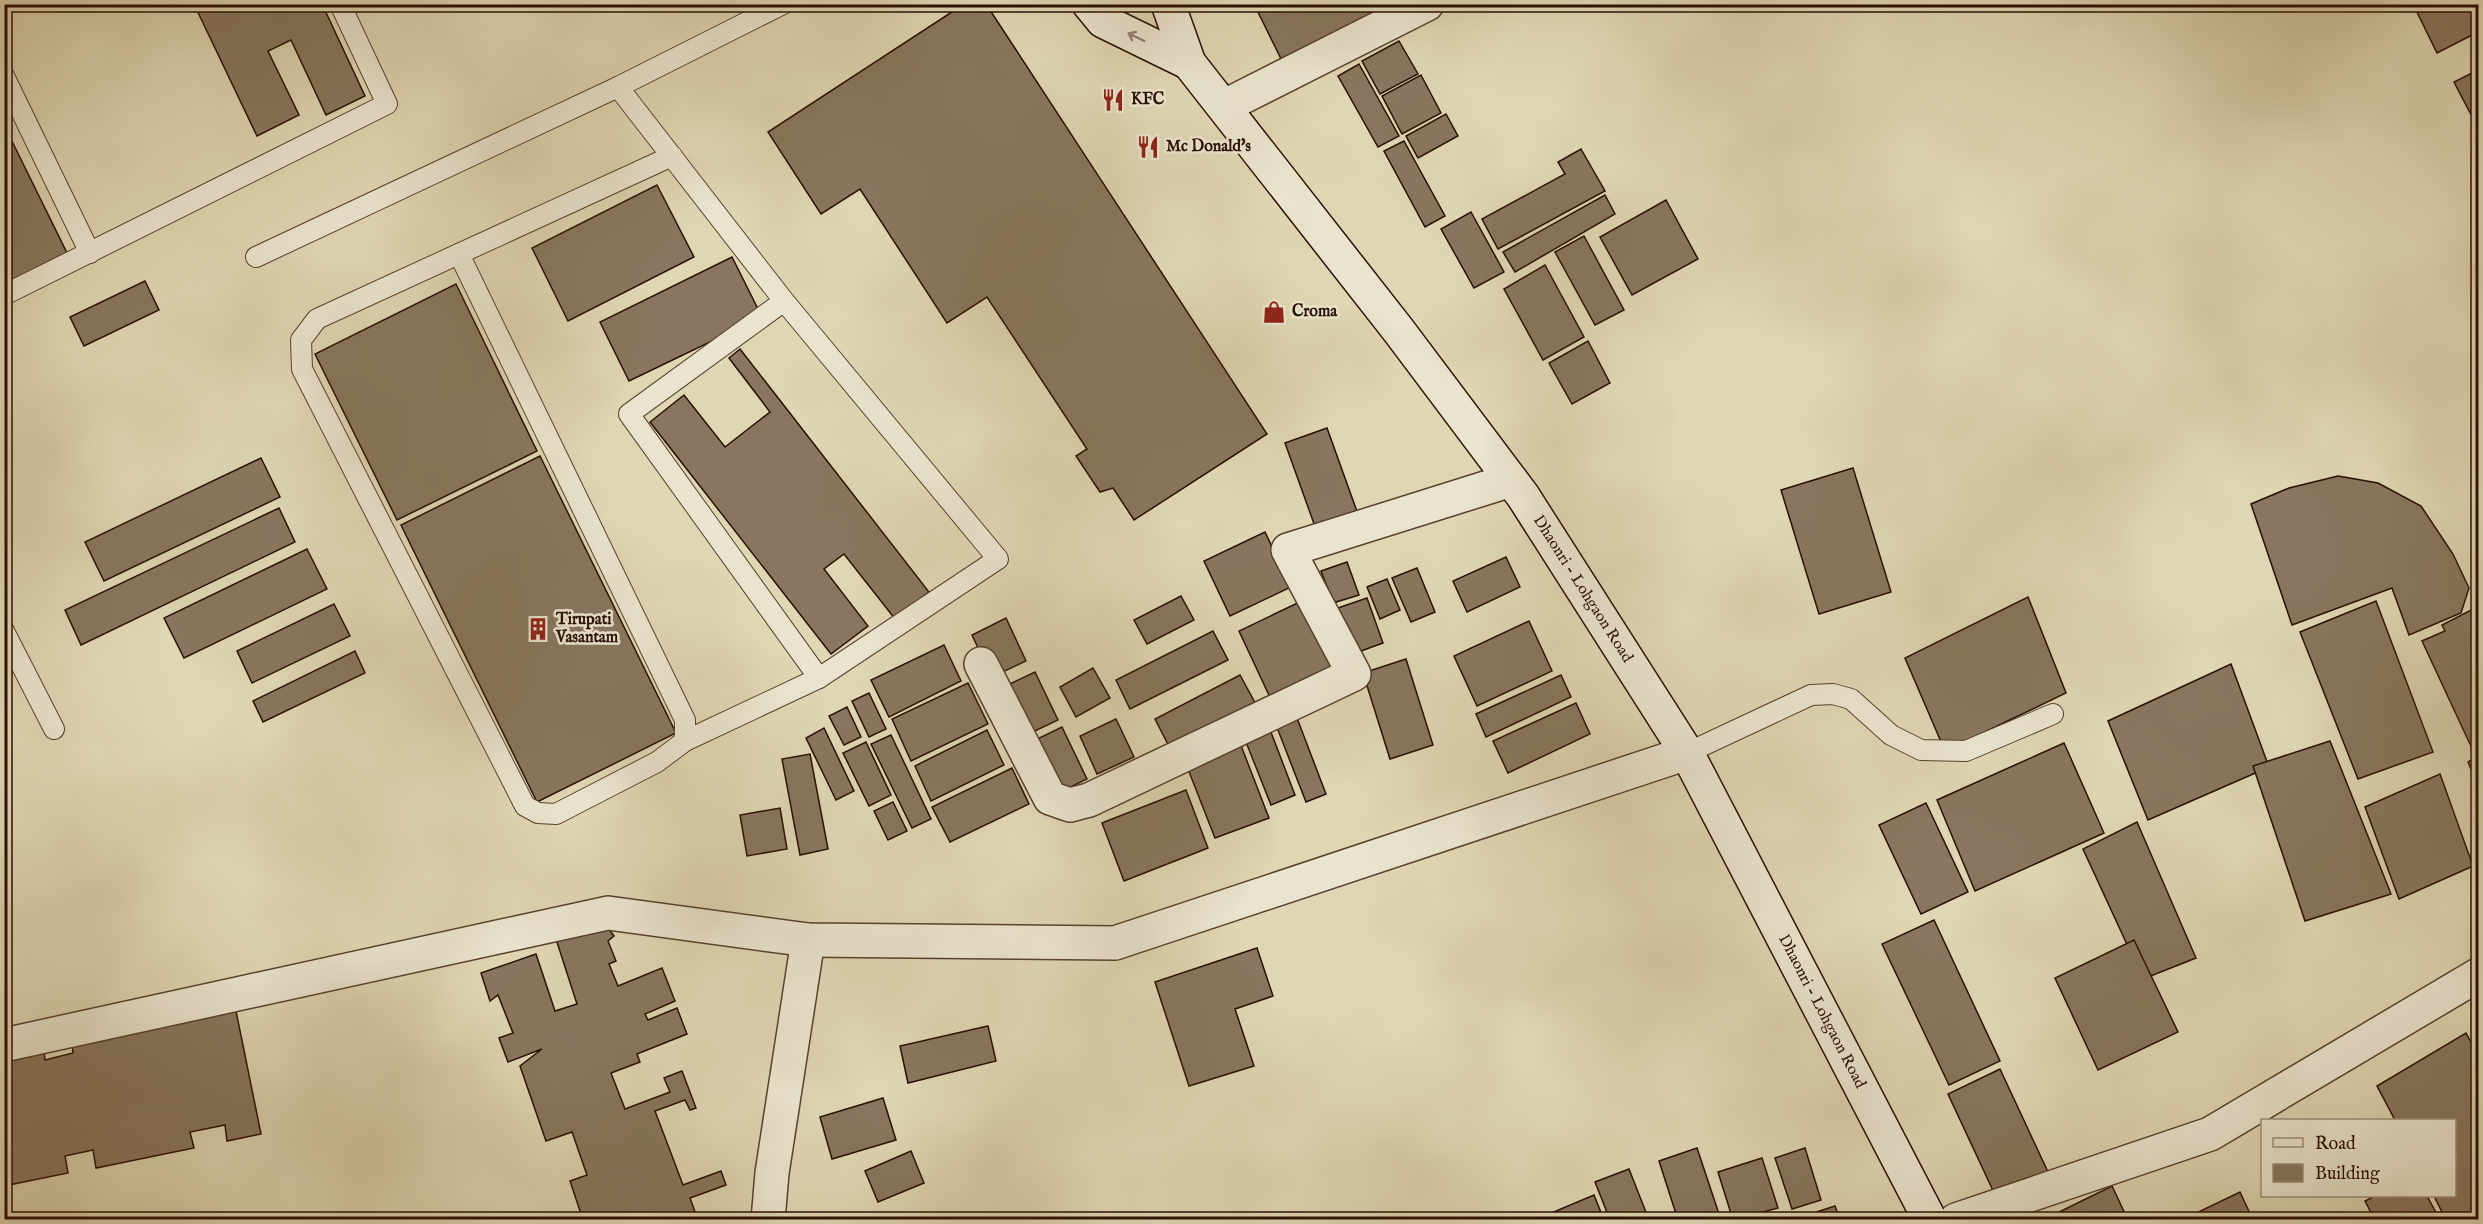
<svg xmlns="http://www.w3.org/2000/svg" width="2483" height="1224" font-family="'IM FELL English',serif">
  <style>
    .building { fill: #88765e; stroke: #2a0f02; stroke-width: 1.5 }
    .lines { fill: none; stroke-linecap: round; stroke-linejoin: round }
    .service-casing { stroke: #57412e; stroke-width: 22 }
    .minor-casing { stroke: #57412e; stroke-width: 36 }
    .secondary-casing { stroke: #2a0f02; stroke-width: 36 }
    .service { stroke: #eae4ce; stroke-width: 20 }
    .minor { stroke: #eae4ce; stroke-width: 33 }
    .secondary { stroke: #eae4ce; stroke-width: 33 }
    .oneway { stroke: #948472 }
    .labels { text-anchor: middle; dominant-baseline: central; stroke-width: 5; stroke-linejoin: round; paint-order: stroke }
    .poi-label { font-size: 16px; font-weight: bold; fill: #2a0f02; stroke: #eae4ce; text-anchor: start }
    .street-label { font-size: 16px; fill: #2a0f02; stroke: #eae4ce }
  </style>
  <rect width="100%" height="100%" fill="#dfd6b3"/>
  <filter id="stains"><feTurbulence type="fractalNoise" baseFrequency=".00333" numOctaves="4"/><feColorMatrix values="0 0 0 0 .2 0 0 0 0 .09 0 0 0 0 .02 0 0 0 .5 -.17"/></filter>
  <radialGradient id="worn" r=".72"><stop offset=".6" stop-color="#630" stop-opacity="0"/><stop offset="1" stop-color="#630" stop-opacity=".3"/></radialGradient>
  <!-- building -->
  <g class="building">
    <path d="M194,4H322L365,96L326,115L291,40L268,51L299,115L257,136Z"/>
    <path d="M964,4H986L1267,434L1134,520L1113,488L1100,492L1076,456L1087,449L987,297L947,323L860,189L821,214L768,132Z"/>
    <path d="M1254,4H1388L1393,15L1286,69Z"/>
    <path d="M2413,4H2478V32L2437,53Z"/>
    <path d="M1399,41L1418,74L1380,94L1362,61Z"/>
    <path d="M1359,64L1399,136L1378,147L1338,76Z"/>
    <path d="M2478,70V128L2454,82Z"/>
    <path d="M1421,75L1441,113L1402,134L1382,96Z"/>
    <path d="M1446,114L1458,136L1418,158L1406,136Z"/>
    <path d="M4,125L68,255L4,286Z"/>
    <path d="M1404,141L1445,216L1425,227L1384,151Z"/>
    <path d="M1581,149L1605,191L1498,249L1482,219L1565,174L1558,162Z"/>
    <path d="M657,185L694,257L568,321L532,248Z"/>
    <path d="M1605,195L1615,214L1515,272L1503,252Z"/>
    <path d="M1666,200L1698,259L1632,295L1600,237Z"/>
    <path d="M1471,212L1504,272L1474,288L1441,229Z"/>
    <path d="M1584,236L1624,310L1595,325L1555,252Z"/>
    <path d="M732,257L762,317L629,381L600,322Z"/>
    <path d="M1545,265L1584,337L1543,360L1504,289Z"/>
    <path d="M145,281L159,310L84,346L70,317Z"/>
    <path d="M456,284L537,451L397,520L315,354Z"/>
    <path d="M1588,341L1610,383L1572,404L1549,363Z"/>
    <path d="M740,349L929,592L895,619L844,554L824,569L868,626L831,654L650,422L684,395L725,447L770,412L729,358Z"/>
    <path d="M1327,428L1359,517L1317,532L1285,443Z"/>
    <path d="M540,456L676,733L537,802L401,525Z"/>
    <path d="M261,458L280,497L104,581L85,542Z"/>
    <path d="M1853,468L1891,592L1819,614L1781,490Z"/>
    <path d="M2338,476L2378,483L2421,506L2453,554L2469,588L2461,613L2409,635L2392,588L2292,625L2251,504L2289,488Z"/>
    <path d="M279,508L295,542L81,645L65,610Z"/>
    <path d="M1265,532L1291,587L1230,616L1204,561Z"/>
    <path d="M307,549L327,589L184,658L164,618Z"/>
    <path d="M1506,557L1520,587L1467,612L1453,581Z"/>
    <path d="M1347,562L1359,595L1333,603L1321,571Z"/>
    <path d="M1417,568L1435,612L1411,622L1392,578Z"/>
    <path d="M1387,579L1400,610L1380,619L1367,587Z"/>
    <path d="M1181,596L1194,620L1147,644L1134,620Z"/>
    <path d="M2028,597L2066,693L1945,751L1905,658Z"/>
    <path d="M1367,598L1383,643L1350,655L1335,609Z"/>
    <path d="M1306,599L1343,676L1275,708L1239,631Z"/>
    <path d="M2376,601L2433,752L2358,779L2300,632Z"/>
    <path d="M334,604L350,636L252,683L237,651Z"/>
    <path d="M2475,608L2478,617V786L2468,762L2476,757L2422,641L2445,631L2442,625Z"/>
    <path d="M1006,618L1026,661L992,677L972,635Z"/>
    <path d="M1529,621L1552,671L1477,706L1454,656Z"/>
    <path d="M1213,631L1228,660L1130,709L1116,680Z"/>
    <path d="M944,645L961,681L889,717L871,680Z"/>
    <path d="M355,651L365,673L263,722L253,701Z"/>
    <path d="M1406,659L1433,745L1390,759L1363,673Z"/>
    <path d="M2231,664L2269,767L2148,820L2108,721Z"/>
    <path d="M1093,668L1110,698L1076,717L1060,687Z"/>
    <path d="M1035,672L1058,720L1020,738L997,690Z"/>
    <path d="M1240,675L1259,710L1173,754L1155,719Z"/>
    <path d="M1561,675L1571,697L1486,737L1476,714Z"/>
    <path d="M968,683L988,724L911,761L892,719Z"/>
    <path d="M869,693L886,729L869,737L852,701Z"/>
    <path d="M1576,703L1590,734L1508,773L1493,741Z"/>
    <path d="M847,707L861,737L844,745L829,716Z"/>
    <path d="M1297,718L1326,794L1306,802L1276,725Z"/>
    <path d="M1116,719L1134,757L1097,774L1080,736Z"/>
    <path d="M1062,727L1087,779L1054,795L1029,743Z"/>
    <path d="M1269,727L1295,795L1271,805L1244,737Z"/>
    <path d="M824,728L854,791L836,800L806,738Z"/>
    <path d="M987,730L1004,765L931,801L915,766Z"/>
    <path d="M891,735L931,819L912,828L871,744Z"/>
    <path d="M2330,741L2391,894L2305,921L2253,766Z"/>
    <path d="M866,742L891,795L869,806L843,753Z"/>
    <path d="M1240,743L1269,818L1215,838L1186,764Z"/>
    <path d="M2064,743L2104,833L1975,891L1937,800Z"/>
    <path d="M810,754L828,849L800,855L782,759Z"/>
    <path d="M1012,768L1029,804L950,842L932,807Z"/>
    <path d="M2440,774L2473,866L2399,899L2365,807Z"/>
    <path d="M1186,790L1208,848L1124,881L1102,823Z"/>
    <path d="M893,802L907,831L888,840L874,811Z"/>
    <path d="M1926,803L1968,892L1921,914L1879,825Z"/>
    <path d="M780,808L787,849L747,856L740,815Z"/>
    <path d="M2137,822L2196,958L2143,979L2083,849Z"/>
    <path d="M1934,920L2000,1061L1949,1085L1882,944Z"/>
    <path d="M604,923L614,936L608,941L616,961L609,964L618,986L662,968L675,1001L645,1014L648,1020L677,1008L687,1034L637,1054L640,1062L611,1073L625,1109L670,1092L664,1078L682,1071L696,1108L690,1110L685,1100L655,1111L683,1185L721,1171L726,1185L690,1198L698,1220H583L570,1181L587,1175L572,1132L546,1141L520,1066L542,1049L508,1062L499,1038L513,1033L498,995L490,1001L481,973L536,954L555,1011L577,1004L556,939Z"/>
    <path d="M2134,940L2178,1032L2098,1070L2055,978Z"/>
    <path d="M1257,948L1273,996L1235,1009L1254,1066L1189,1086L1155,982Z"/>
    <path d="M236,1011L261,1134L227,1141L225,1125L190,1132L194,1148L96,1168L93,1150L65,1156L68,1173L4,1186V1058L44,1050L45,1060L73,1053L72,1044Z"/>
    <path d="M988,1026L996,1061L908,1083L900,1046Z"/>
    <path d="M2466,1033L2478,1055V1220H2446L2434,1196H2454V1120H2395L2377,1086Z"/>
    <path d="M2000,1069L2048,1172L1996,1197L1948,1094Z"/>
    <path d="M883,1098L896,1140L832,1159L820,1117Z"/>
    <path d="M1697,1148L1721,1220H1678L1659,1161Z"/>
    <path d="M1805,1148L1821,1200L1792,1209L1775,1158Z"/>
    <path d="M911,1151L924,1183L878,1202L865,1171Z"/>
    <path d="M1762,1158L1778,1208L1733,1220L1718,1172Z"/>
    <path d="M1629,1169L1649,1220H1610L1595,1182Z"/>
    <path d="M2112,1186L2128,1220H2043Z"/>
    <path d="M2240,1192L2253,1220H2182Z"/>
    <path d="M1594,1195L1604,1220H1537V1219Z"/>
    <path d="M2375,1196H2427L2440,1220H2375L2365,1201Z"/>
    <path d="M1835,1206L1840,1220H1792Z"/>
  </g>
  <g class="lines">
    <!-- service casing -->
    <g class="service-casing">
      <g id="service">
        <path d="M783,4L618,87L784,301L998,559L819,678L629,414L784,301"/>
        <path d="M4,76L90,253"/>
        <path d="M672,156L317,319L301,340L302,369L525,806L538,813L556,814L657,762L685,741L819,678"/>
        <path d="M459,254L685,720V741"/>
        <path d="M256,257L618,87"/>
        <path d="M4,295L387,104L340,4"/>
        <path d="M4,631L54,729"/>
        <path d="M1687,753L1811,695L1833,694L1851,699L1891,735L1921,750L1966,751L2053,714"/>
      </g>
    </g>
    <!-- minor casing -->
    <g class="minor-casing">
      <g id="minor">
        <path d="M1225,106L1427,4"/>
        <path d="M981,664L1050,798L1070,805L1089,800L1354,674L1288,550L1511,480"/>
        <path d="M4,1045L608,913L808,940L1115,943L1687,753"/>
        <path d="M768,1220L772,1173L808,940"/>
        <path d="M1956,1220L2210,1134L2478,975"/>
      </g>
    </g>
    <!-- secondary casing -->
    <g class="secondary-casing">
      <g id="secondary">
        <path d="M1089,4L1103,21L1189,63"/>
        <path id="s1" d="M1168,4L1189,63L1399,331L1523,496L1687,753L1930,1220"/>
      </g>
    </g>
    <!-- service -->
    <use href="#service" class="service"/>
    <!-- minor -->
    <use href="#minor" class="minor"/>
    <!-- secondary -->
    <use href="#secondary" class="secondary"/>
  </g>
  <!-- one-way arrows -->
  <defs><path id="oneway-shaft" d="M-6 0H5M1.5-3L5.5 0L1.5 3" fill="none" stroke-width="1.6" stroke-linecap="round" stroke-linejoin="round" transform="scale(1.5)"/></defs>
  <use class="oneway" href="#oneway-shaft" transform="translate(1136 37) rotate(-154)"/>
  <!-- icons -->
  <defs>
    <g id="restaurant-bare" transform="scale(1.8)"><path d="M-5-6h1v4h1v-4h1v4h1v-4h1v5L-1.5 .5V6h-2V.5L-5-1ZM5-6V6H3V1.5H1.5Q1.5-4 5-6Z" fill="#8f2418" stroke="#eae4ce" stroke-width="2.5" paint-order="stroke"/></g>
    <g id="shop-bare" transform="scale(1.8)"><path d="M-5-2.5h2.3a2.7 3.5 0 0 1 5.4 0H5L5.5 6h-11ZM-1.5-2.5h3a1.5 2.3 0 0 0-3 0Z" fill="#8f2418" stroke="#eae4ce" stroke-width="2.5" paint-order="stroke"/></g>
    <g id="building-bare" transform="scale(1.8)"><path d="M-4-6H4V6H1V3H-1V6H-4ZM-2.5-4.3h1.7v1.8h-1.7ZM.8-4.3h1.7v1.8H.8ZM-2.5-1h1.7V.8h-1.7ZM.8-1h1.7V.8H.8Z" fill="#8f2418" stroke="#eae4ce" stroke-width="2.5" paint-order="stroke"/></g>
  </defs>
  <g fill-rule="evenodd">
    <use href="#restaurant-bare" x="1113" y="100"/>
    <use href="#restaurant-bare" x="1148" y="147"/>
    <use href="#shop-bare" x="1274" y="312"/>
    <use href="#building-bare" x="538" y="629"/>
  </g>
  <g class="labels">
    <!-- poi labels -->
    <g class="poi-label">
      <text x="1131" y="100">KFC</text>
      <text x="1166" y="147">Mc Donald's</text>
      <text x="1292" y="312">Croma</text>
      <text x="556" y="620">Tirupati<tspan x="556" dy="18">Vasantam</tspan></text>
    </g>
    <!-- street labels -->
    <g class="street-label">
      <text stroke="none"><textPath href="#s1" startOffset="720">Dhaonri - Lohgaon Road</textPath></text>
      <text stroke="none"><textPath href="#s1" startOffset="1206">Dhaonri - Lohgaon Road</textPath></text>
    </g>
  </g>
  <!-- margin -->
  <rect width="2483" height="1224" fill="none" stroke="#dfd6b3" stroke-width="24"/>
  <rect x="6" y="6" width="2471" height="1212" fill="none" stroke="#2a0f02" stroke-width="3"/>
  <rect x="12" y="12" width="2459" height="1200" fill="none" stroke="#2a0f02" stroke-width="1.5"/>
  <!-- legend -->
  <rect x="2261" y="1119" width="195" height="78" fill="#eae4ce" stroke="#9d8f7c" stroke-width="1.5"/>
  <rect x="2273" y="1138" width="30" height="9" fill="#eae4ce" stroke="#9d8f7c" stroke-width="1.5"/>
  <text x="2315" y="1149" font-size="18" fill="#2a0f02">Road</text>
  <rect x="2273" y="1164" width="30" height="18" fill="#88765e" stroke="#9d8f7c" stroke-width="1.5"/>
  <text x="2315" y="1179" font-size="18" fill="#2a0f02">Building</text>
  <rect width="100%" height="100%" filter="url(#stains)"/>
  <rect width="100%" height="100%" fill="url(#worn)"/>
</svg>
